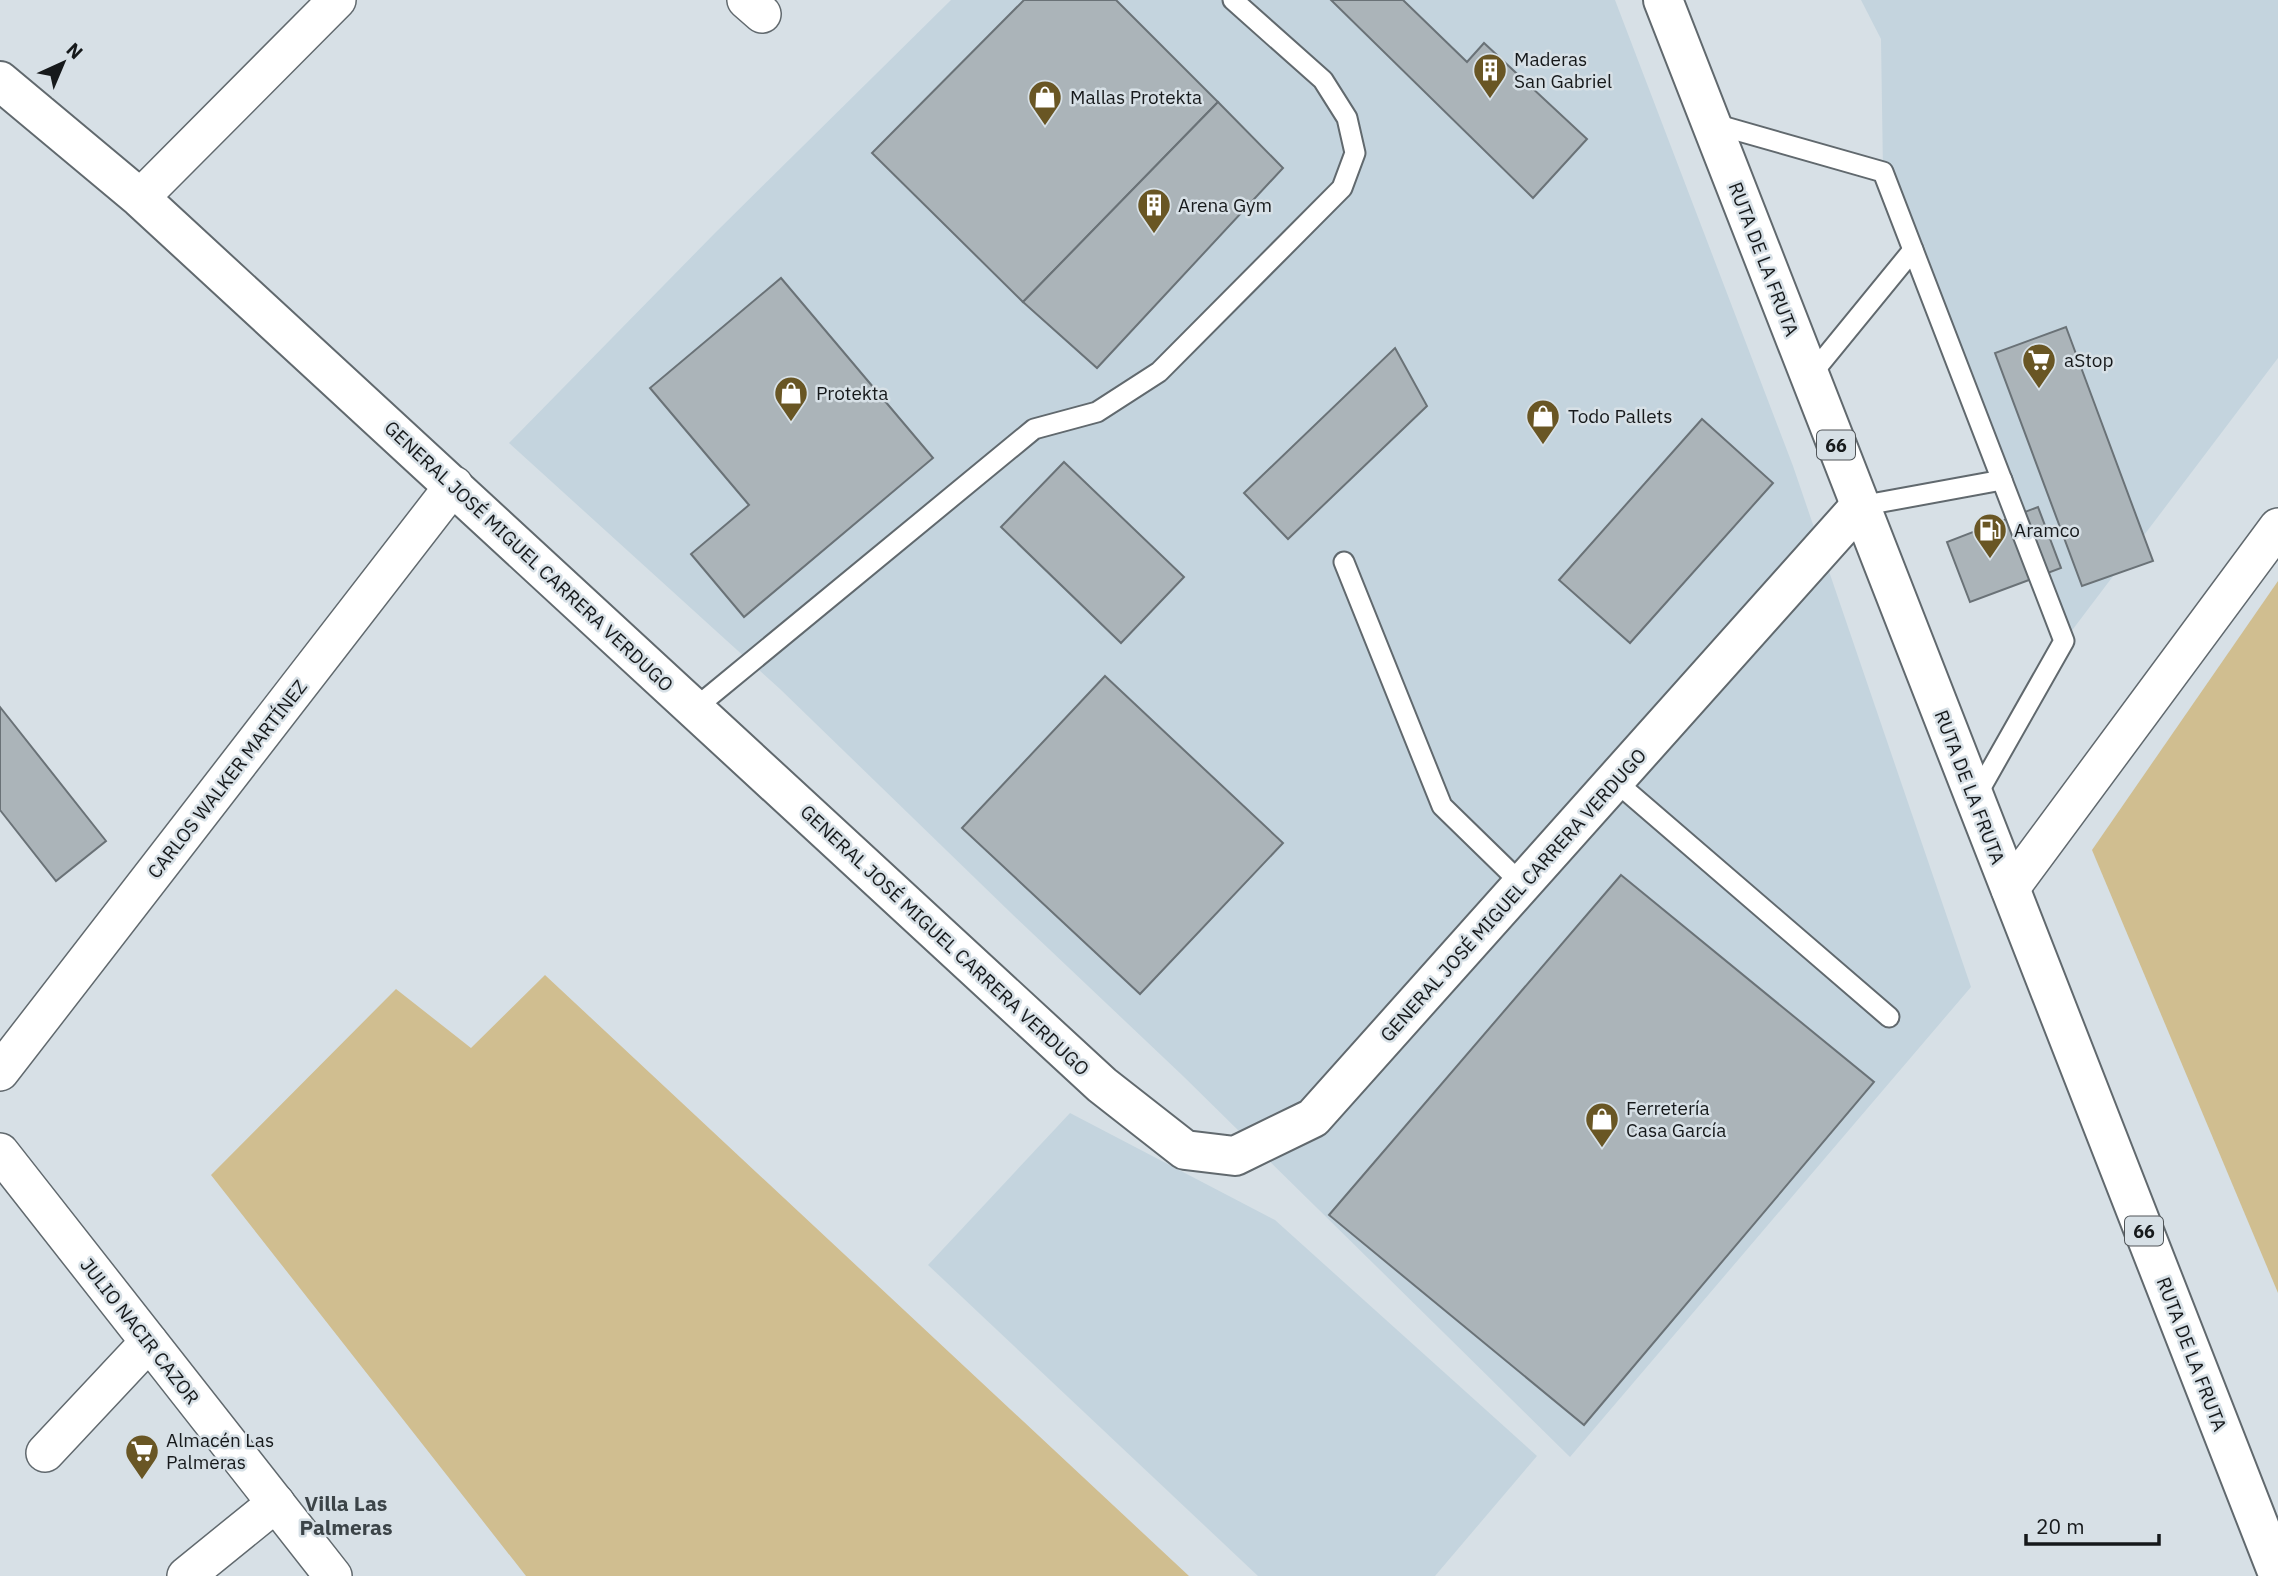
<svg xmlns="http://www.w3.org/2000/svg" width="2278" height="1576" font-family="'IBM Plex Sans',sans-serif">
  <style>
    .built { fill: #c4d4de }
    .green { fill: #d0be90 }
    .building { fill: #abb4b9; stroke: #6a7277; stroke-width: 2 }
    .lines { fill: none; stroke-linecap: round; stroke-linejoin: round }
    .lane-casing { stroke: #61696e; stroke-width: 23 }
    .street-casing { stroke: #61696e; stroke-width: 40 }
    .secondary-casing { stroke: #61696e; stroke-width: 42 }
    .highway-casing { stroke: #61696e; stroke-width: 42 }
    .lane { stroke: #fff; stroke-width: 19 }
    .street { stroke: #fff; stroke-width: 37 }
    .secondary { stroke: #fff; stroke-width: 38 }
    .highway { stroke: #fff; stroke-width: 38 }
    .labels { text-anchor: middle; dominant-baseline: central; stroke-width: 5; stroke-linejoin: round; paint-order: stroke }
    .shield { fill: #d7e0e6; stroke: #505558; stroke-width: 2 }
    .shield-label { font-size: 18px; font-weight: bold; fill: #16191b }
    .poi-label { font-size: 19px; fill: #16191b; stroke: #d7e0e6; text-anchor: start }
    .street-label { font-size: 19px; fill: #16191b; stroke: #d7e0e6 }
    .neighbourhood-label { font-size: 21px; font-weight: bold; fill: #3c4448; stroke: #d7e0e6 }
  </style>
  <rect width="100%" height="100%" fill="#d7e0e6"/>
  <!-- built -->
  <g class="built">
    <path d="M951,0H1615L1793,466L1971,987L1570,1457L1183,1076L1011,913L780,689L509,443L715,233Z"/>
    <path d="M1861,0H2278V358L2064,641L1883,172L1881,39Z"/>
    <path d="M1070,1113L1275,1220L1537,1456L1435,1576H1258L928,1265Z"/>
  </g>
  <!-- green -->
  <g class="green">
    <path d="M2278,581V1293L2092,850Z"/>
    <path d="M545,975L1189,1576H526L211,1175L396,989L471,1048Z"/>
  </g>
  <!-- building -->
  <g class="building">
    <path d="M1024,0H1116L1218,102L1023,302L872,153Z"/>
    <path d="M1331,0H1403L1467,62L1484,43L1587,139L1533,198Z"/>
    <path d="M1218,102L1283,168L1097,368L1023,302Z"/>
    <path d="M781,278L933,458L744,617L691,554L749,505L650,388Z"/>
    <path d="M2066,327L2153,561L2082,586L1995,353Z"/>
    <path d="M1395,348L1427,406L1288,539L1244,493Z"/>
    <path d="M1702,419L1773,483L1630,643L1559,580Z"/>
    <path d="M1064,462L1184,577L1121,643L1001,527Z"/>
    <path d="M2038,507L2061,568L1970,602L1947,542Z"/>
    <path d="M1105,676L1283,843L1140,994L962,828Z"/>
    <path d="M0,707L106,841L56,881L0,810Z"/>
    <path d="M1621,875L1874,1082L1584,1425L1329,1215Z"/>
  </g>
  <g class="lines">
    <!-- lane casing -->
    <g class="lane-casing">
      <g id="lane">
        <path d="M1711,123L1883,172L2064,641L1975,798"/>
        <path d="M1810,376L1913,250"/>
        <path d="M1860,506L2002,480"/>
        <path d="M1344,562L1442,806L1522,884"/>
        <path d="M694,709L1034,429L1097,412L1159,372L1342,188L1355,153L1347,118L1323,80L1233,0"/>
        <path d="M1615,781L1889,1017"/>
      </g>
    </g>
    <!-- street casing -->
    <g class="street-casing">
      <g id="street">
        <path d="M746,0L762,14"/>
        <path d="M140,198L337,0"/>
        <path d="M2010,889L2278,527"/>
        <path d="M0,1072L454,485"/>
        <path d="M0,1152L333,1576"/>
        <path d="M45,1453L149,1342"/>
        <path d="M186,1576L276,1503"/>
      </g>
    </g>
    <!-- secondary casing -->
    <g class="secondary-casing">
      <path id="secondary" d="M0,81L140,198L1102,1085L1185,1150L1235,1156L1313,1118L1860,506"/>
    </g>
    <!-- highway casing -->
    <g class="highway-casing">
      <path id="highway" d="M1663,0L2278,1574"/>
    </g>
    <!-- lane -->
    <use href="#lane" class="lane"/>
    <!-- street -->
    <use href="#street" class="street"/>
    <!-- secondary -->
    <use href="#secondary" class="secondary"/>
    <!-- highway -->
    <use href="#highway" class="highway"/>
  </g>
  <!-- icons -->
  <defs>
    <g id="building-pin" transform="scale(1.75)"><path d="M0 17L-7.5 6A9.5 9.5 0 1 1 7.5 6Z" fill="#695624" stroke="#d7e0e6"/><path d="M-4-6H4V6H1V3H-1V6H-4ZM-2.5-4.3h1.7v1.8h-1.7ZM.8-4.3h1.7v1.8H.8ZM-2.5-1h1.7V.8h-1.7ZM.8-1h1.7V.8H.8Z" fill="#fff"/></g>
    <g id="shop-pin" transform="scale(1.75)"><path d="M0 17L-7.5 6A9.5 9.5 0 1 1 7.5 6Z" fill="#695624" stroke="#d7e0e6"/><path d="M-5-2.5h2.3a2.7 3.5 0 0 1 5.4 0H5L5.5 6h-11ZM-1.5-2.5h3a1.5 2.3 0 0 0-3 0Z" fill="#fff"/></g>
    <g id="supermarket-pin" transform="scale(1.75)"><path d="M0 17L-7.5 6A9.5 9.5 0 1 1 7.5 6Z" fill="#695624" stroke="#d7e0e6"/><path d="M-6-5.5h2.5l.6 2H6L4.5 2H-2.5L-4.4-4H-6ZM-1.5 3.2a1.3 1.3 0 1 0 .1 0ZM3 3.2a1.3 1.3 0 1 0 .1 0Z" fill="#fff"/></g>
    <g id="fuel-pin" transform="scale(1.75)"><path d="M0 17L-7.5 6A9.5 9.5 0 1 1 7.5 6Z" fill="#695624" stroke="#d7e0e6"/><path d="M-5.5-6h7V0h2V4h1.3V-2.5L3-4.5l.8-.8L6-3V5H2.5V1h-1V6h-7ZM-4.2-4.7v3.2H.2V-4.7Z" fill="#fff"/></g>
  </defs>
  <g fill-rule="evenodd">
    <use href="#building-pin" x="1490" y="70"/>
    <use href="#shop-pin" x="1045" y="97"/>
    <use href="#building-pin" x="1154" y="205"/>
    <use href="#supermarket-pin" x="2039" y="360"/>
    <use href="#shop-pin" x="791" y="393"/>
    <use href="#shop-pin" x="1543" y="416"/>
    <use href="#fuel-pin" x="1990" y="530"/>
    <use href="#shop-pin" x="1602" y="1119"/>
    <use href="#supermarket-pin" x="142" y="1451"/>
  </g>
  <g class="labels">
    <!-- shield labels -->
    <g class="shield">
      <rect x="1817" y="430.5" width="38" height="29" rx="5"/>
      <rect x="2125" y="1216.5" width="38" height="29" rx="5"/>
    </g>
    <g class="shield-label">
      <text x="1836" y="445">66</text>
      <text x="2144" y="1231">66</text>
    </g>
    <!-- poi labels -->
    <g class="poi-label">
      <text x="1514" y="59">Maderas<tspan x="1514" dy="22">San Gabriel</tspan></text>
      <text x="1070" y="97">Mallas Protekta</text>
      <text x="1178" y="205">Arena Gym</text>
      <text x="2064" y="360">aStop</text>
      <text x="816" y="393">Protekta</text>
      <text x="1568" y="416">Todo Pallets</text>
      <text x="2014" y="530">Aramco</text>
      <text x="1626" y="1108">Ferretería<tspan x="1626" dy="22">Casa García</tspan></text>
      <text x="166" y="1440">Almacén Las<tspan x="166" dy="22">Palmeras</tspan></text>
    </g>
    <!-- street labels -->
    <g class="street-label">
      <text transform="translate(1764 259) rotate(69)">RUTA DE LA FRUTA</text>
      <text transform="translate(529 556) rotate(43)">GENERAL JOSÉ MIGUEL CARRERA VERDUGO</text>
      <text transform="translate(227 779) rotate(-52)">CARLOS WALKER MARTÍNEZ</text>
      <text transform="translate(1970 787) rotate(69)">RUTA DE LA FRUTA</text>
      <text transform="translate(1513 895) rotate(-48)">GENERAL JOSÉ MIGUEL CARRERA VERDUGO</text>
      <text transform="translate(945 940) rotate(43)">GENERAL JOSÉ MIGUEL CARRERA VERDUGO</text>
      <text transform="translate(140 1331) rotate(52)">JULIO NACIR CAZOR</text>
      <text transform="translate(2192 1354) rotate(69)">RUTA DE LA FRUTA</text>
    </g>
    <!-- neighbourhood labels -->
    <g class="neighbourhood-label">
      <text x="346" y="1503">Villa Las<tspan x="346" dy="24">Palmeras</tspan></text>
    </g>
  </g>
  <!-- north arrow -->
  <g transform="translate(63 63) rotate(44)" stroke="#d7e0e6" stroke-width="5" paint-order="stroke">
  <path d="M0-5L12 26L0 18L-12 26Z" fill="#16191b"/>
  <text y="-10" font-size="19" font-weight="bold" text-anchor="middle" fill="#16191b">N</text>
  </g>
  <!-- scale -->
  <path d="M2026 1534v10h133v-10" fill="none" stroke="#16191b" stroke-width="3.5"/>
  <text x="2036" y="1534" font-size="21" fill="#16191b" stroke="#d7e0e6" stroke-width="5" paint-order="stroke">20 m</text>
</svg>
